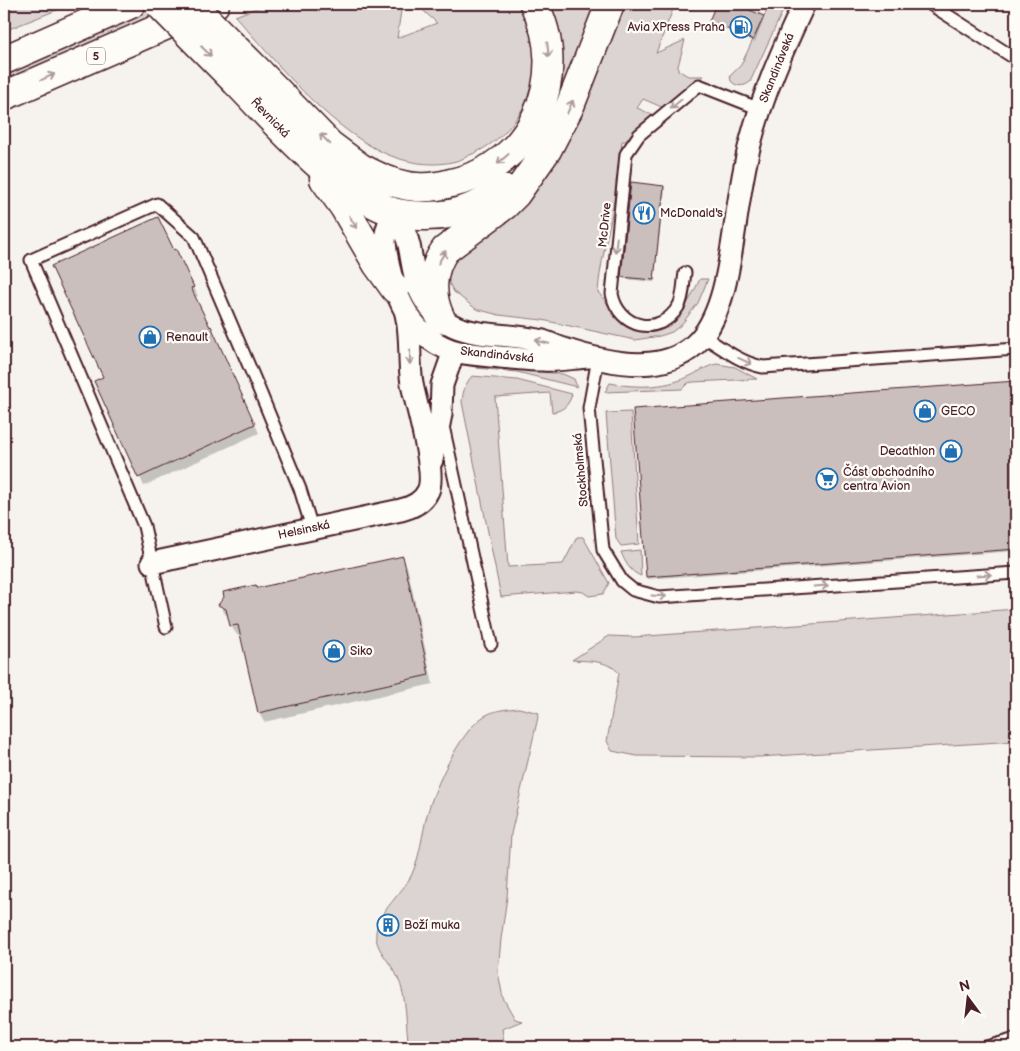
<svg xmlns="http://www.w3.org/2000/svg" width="1020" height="1051" font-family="'Balsamiq Sans',sans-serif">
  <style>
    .green { fill: #dcd4d2; stroke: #937a7e }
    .shadow { fill: #0003 }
    .building { fill: #cbbfbe; stroke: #4a1f2b }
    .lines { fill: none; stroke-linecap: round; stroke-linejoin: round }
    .service-casing { stroke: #4a1f2b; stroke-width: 15 }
    .minor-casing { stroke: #4a1f2b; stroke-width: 25 }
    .secondary-casing { stroke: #4a1f2b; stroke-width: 31 }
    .trunk-casing { stroke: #4a1f2b; stroke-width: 31 }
    .service { stroke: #fdfcf7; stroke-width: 11 }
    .minor { stroke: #fdfcf7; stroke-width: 21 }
    .secondary { stroke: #fdfcf7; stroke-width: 28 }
    .trunk { stroke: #fdfcf7; stroke-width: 28 }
    .secondary-bridge-casing { stroke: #4a1f2b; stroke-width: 31; stroke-linecap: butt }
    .secondary-bridge { stroke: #fdfcf7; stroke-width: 28 }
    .oneway { stroke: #ac999b }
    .labels { text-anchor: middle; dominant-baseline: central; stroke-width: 4.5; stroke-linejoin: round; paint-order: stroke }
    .shield { fill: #fdfcf7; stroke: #806168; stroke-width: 1 }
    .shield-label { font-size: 11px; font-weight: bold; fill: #4a1f2b }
    .poi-label { font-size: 12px; fill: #4a1f2b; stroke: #fdfcf7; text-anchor: start }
    .street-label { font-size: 12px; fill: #4a1f2b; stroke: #fdfcf7 }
  </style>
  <rect width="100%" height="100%" fill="#f6f3ef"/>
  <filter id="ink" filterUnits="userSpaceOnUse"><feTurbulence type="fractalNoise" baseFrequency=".02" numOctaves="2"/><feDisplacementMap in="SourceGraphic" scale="10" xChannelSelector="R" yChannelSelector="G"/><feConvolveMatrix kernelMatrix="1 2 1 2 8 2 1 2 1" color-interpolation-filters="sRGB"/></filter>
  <g filter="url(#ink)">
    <!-- green -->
    <g class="green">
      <path d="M4,4H72L4,31Z"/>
      <path d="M161,4H182L4,82V73Z"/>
      <path d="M267,4H402L397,38L437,23L416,4H518C527,22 536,41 536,61C534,103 508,140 470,155C465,158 458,161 452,162C429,167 403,162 382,152C326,125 276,62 235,16Z"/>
      <path d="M549,4H599L567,87L528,154C532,139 546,124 553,110C569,80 563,34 549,4Z"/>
      <path d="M622,4H675L656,53L685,40L678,66V70L688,76H704L664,108L643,99L637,108L655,116L629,141H622L621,149L624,150C616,169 616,188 613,208C608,236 600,264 598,292L617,316L633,327L681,312L690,299L700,279H708L698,303L681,325L672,332L660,336L635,340L542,320L499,315L476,309L454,292L449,283L448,274L450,262C500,232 543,188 571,136C593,95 606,48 622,4Z"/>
      <path d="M770,4H786L750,82C744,87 736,87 731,81L730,76L741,65Z"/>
      <path d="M717,364L735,367L757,379L693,382L688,383L682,389L605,392L610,383C636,388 664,388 688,377C699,372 706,366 717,364Z"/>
      <path d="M483,366L563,374L574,379L577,387L517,372L477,368Z"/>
      <path d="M472,376L517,380L572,394C569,405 563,411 552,412L550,393L495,397L508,567L563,564L577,537H583L609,583L603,594L589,596L583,592L576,591L501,597L462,402C463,391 465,384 472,376Z"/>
      <path d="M631,412L639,544L621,546L616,539L606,413Z"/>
      <path d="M640,550L641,576C630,572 625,562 621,552Z"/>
      <path d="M1016,609V741L759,757L637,756L612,751L607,741L619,673C608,660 588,661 572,660L609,636L634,637Z"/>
      <path d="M519,708L539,713L511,834L507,897L501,939L498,972L503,998L515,1019L522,1021L502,1029L505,1047H409C405,1024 408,998 397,976C391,962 374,949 376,932C378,912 403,893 412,874C420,856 422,835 427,815C434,789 459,733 483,717C493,710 507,709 519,708Z"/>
    </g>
    <!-- shadow -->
    <g class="shadow">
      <path d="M717,4H732L763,17L764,19L755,42L711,23L710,21Z"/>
      <path d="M664,187L665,189L654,282L624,279L623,276Z"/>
      <path d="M174,251L181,259L198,296L195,297L216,337L259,433L144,486L96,381L105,377Z"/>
      <path d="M1016,382V551L648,579L647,576L634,411Z"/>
      <path d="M402,557L407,566L433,684L264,722L259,713L241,634L237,635L231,626L229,616L225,614L220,605L257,589Z"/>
    </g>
    <!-- building -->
    <g class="building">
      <path d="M716,4H735L764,16L753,40L709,21Z"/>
      <path d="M631,182L664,186L654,280L621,277Z"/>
      <path d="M158,217L174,250L176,249L194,287L191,288L210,327L211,326L255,424L138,478L94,381L103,377L51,266Z"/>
      <path d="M1016,381V549L646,577L633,409Z"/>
      <path d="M403,556L429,675L258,713L238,625L230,626L226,609L218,605L224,597L223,592L256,585L257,588Z"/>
    </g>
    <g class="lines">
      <!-- service casing -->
      <g class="service-casing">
        <g id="service">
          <path d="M930,4L1016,59"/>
          <path d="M685,273C683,283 684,298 678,307C659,337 619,329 612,294L626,154L639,135L699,85L760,109"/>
          <path d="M703,336C722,348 741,363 763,367L1016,349"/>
          <path d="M598,358L589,408L603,550L622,581L633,590L659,597L1016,573"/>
          <path d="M443,426L491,644"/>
          <path d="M166,627L144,526L31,260L157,204L194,237L258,387L300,489L312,528"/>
          <path d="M986,1047L1016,1039"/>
        </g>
      </g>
      <!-- minor casing -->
      <g class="minor-casing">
        <g id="minor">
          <path d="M588,357C573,358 558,361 543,360C529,360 514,358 500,357C484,355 467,355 451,350C407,335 389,285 385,242C386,230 388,222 396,213C401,224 406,233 409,245C412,259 413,274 419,289C444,345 494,329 543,341C549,343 555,346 561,348C750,412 718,267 750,144C762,96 783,49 804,4"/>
          <path d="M432,460L441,414L442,385L454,351"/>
          <path d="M152,563L401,510C413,507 423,502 428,491C437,473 416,405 412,384C408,360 412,337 406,314"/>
        </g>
      </g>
      <!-- secondary casing -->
      <g class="secondary-casing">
        <g id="secondary">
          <path d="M259,72L330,145L373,177L380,185"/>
          <path d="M236,82C280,127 335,193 396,213"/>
          <path d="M324,179L344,207L377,264L395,289"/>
        </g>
      </g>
      <!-- trunk casing -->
      <g class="trunk-casing">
        <g id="trunk">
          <path d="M4,60L131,4"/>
          <path d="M4,96L215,4"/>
          <path d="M363,169C380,178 398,186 417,187C428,188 440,186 451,183C532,167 572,76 534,4"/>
          <path d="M396,213C437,221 470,214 505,189"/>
          <path d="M441,319C430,297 430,271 445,250L505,205L516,194L547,150L570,106L610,4"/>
        </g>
      </g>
      <!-- service -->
      <use href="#service" class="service"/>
      <!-- minor -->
      <use href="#minor" class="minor"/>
      <!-- secondary -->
      <use href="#secondary" class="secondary"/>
      <!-- trunk -->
      <use href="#trunk" class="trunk"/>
      <!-- secondary-bridge casing -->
      <g class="secondary-bridge-casing">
        <g id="secondary-bridge">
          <path d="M159,4L236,82"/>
          <path d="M191,4L259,72"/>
        </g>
      </g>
      <!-- secondary-bridge -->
      <use href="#secondary-bridge" class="secondary-bridge"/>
    </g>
    <!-- one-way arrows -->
    <defs><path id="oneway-shaft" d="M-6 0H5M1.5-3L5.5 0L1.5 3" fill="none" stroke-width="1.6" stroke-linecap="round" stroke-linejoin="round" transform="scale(1.25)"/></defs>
    <g class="oneway">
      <use href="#oneway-shaft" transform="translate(548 50) rotate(84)"/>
      <use href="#oneway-shaft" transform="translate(206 51) rotate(45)"/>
      <use href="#oneway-shaft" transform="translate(48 77) rotate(-24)"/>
      <use href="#oneway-shaft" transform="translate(676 104) rotate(140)"/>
      <use href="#oneway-shaft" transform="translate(570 107) rotate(-66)"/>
      <use href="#oneway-shaft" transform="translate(325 139) rotate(-135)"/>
      <use href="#oneway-shaft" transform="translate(503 159) rotate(139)"/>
      <use href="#oneway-shaft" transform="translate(353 222) rotate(59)"/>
      <use href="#oneway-shaft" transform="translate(616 245) rotate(96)"/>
      <use href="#oneway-shaft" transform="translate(442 257) rotate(-60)"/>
      <use href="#oneway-shaft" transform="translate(542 342) rotate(-167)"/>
      <use href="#oneway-shaft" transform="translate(410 357) rotate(91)"/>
      <use href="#oneway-shaft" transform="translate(745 361) rotate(24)"/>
      <use href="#oneway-shaft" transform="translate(984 575) rotate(-4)"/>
      <use href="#oneway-shaft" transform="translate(821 586) rotate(-4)"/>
      <use href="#oneway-shaft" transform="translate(659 596) rotate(3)"/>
    </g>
  </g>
  <!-- icons -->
  <defs>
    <g id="fuel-ring" transform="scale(1.125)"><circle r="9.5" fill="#fdfcf7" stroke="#1f6fb2" stroke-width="1.5"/><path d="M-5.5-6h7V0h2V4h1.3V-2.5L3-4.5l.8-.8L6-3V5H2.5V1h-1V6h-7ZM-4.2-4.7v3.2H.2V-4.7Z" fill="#1f6fb2"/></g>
    <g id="restaurant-ring" transform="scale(1.125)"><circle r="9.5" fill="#fdfcf7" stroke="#1f6fb2" stroke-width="1.5"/><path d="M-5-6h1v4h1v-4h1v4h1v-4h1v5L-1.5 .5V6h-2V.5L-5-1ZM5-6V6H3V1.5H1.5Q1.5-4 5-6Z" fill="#1f6fb2"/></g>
    <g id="shop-ring" transform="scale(1.125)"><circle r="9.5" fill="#fdfcf7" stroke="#1f6fb2" stroke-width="1.5"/><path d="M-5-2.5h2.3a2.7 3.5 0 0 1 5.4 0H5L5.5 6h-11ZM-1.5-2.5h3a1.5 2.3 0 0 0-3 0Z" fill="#1f6fb2"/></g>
    <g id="supermarket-ring" transform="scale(1.125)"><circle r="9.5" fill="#fdfcf7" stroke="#1f6fb2" stroke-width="1.5"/><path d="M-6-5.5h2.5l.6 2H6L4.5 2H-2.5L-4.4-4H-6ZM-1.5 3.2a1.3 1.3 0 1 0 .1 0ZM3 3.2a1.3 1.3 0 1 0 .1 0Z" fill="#1f6fb2"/></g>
    <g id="building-ring" transform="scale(1.125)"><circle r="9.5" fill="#fdfcf7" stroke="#1f6fb2" stroke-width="1.5"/><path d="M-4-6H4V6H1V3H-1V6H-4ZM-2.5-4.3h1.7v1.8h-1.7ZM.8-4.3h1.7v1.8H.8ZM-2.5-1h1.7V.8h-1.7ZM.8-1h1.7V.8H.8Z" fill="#1f6fb2"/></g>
  </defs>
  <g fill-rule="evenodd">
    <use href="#fuel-ring" x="741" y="27"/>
    <use href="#restaurant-ring" x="644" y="213"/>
    <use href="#shop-ring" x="150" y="337"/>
    <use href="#shop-ring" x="925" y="411"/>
    <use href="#shop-ring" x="951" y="451"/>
    <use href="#supermarket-ring" x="827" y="479"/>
    <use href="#shop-ring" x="334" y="651"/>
    <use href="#building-ring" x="388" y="925"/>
  </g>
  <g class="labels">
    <!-- shield labels -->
    <rect class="shield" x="87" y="47.5" width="18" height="17" rx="4"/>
    <g class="shield-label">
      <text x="96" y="56">5</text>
    </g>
    <!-- poi labels -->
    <g class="poi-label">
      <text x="725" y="27" text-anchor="end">Avia XPress Praha</text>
      <text x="660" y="213">McDonald's</text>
      <text x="166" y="337">Renault</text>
      <text x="941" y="411">GECO</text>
      <text x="935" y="451" text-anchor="end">Decathlon</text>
      <text x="843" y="472">Část obchodního<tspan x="843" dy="14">centra Avion</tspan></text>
      <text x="350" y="651">Siko</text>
      <text x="404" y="925">Boží muka</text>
    </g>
    <!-- street labels -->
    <g class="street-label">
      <text transform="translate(777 68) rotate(-68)">Skandinávská</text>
      <text transform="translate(270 118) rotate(46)">Řevnická</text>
      <text transform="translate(605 225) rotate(-84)">McDrive</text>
      <text transform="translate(497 355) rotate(6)">Skandinávská</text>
      <text transform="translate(581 470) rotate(-95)">Stockholmská</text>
      <text transform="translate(304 530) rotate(-12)">Helsinská</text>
    </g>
  </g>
  <!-- margin -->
  <rect width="1020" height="1051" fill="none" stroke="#fdfcf7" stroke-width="20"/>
  <rect x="10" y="10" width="1000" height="1031" fill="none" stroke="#4a1f2b" stroke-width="2" filter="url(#ink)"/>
  <!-- north arrow -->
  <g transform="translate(968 998) rotate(345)" stroke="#fdfcf7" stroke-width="4" paint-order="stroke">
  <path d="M0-4L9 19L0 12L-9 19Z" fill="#4a1f2b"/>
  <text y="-8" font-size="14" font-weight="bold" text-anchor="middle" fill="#4a1f2b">N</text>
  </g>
</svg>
